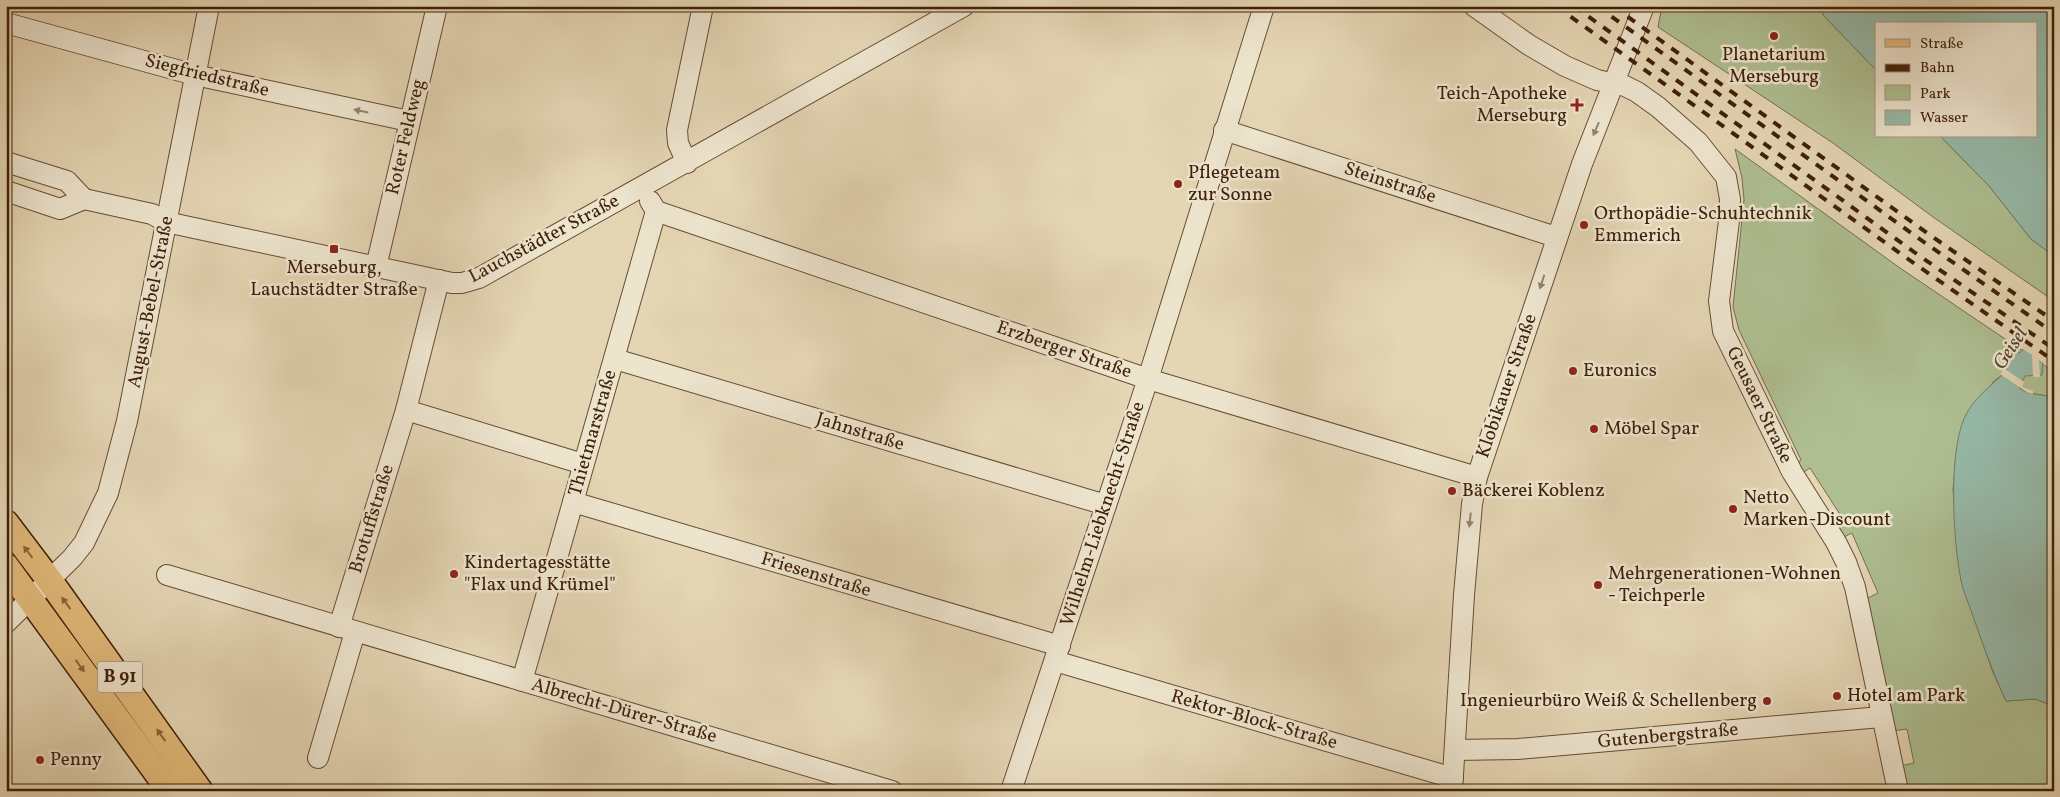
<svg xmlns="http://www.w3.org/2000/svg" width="2060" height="797" font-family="Vollkorn,serif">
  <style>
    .green { fill: #aebe91; stroke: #766f4c }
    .water { fill: #96b9a8; stroke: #737c68 }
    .pier { fill: #e4d5b3 }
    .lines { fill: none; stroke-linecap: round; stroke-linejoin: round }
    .minor-casing { stroke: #684d33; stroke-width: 22 }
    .major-casing { stroke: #3f2008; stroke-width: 28 }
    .minor { stroke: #ede4ce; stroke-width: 20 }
    .major { stroke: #e2ba7a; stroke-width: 25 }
    .rail { stroke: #3f2008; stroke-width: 4; stroke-dasharray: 9 9; stroke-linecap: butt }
    .oneway { fill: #96826b }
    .oneway2 { fill: #88653b }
    .poi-dot { fill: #8f2418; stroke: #ede4ce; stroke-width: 2 }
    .labels { text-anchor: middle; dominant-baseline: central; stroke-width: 5; stroke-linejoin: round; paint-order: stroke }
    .shield { fill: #ede4ce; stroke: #735b43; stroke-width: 1 }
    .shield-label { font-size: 18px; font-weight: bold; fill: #3f2008 }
    .poi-label { font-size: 19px; fill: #3f2008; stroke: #ede4ce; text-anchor: start }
    .street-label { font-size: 19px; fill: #3f2008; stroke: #ede4ce }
    .water-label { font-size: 20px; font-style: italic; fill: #554630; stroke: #ede4ce }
  </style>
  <rect width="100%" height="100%" fill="#e4d5b3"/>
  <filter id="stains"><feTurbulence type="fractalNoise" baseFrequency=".004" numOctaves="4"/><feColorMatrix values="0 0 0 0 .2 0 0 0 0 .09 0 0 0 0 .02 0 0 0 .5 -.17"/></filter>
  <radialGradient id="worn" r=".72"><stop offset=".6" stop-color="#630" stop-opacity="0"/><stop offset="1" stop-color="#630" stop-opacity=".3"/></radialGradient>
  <!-- green -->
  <g class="green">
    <path d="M1662,6H1820L1824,16L1876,70V136H1940L1989,186L2031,239L2054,256V301L1933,217L1833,143L1658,27Z"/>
    <path d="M1735,149L1900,268L2054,372V397L2028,393L2002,375L1993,382L1956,456L1953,490L1961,580L1992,670L2006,701L2035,699L2054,706V791H1906L1900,766L1914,763L1907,729L1892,731L1866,599L1878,593L1852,533L1842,538L1835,528L1845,522L1810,468L1801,474L1795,464L1801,460L1739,330L1733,307L1744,200L1742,178Z"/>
  </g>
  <!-- water -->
  <g class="water">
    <path d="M1820,6H2054V256L2031,239L1989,186L1940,136H2036V24H1876V70L1824,16Z"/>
    <path d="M2054,277V343L2043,361L2042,375L2025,376L2019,388L2028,393L2054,397V706L2035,699L2006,701C1993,673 1983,645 1973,616C1969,604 1963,592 1961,580C1953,542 1947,443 1968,411C1978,394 1994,384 2007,370L2006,357L2021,352L2051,307L2049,286Z"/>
  </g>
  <!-- pier -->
  <g class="pier">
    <path d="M2048,308L2054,312V348L2045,364L2039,360L2040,377H2033L2032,355L2020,347Z"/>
    <path d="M2005,369L2024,382L2022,387L2033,391V394L2028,393L2000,374Z"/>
  </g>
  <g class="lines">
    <!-- minor casing -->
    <g class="minor-casing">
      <g id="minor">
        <path d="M1474,6L1529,45L1565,66L1597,80L1625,86L1637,92L1658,107L1698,142L1726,177L1730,199L1729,221L1719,301L1723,331L1792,472L1836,542L1846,562L1855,587L1898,791"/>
        <path d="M6,23L195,75L409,121"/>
        <path d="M1224,130L1556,237"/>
        <path d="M6,162L67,181L84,199L152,214L166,222L452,283H462L479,278L964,6"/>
        <path d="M687,163L678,143L677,130L703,6"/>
        <path d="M6,191L60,209L84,199"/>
        <path d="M656,211L1148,379L1477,477"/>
        <path d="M376,267L437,6"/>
        <path d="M615,359L1106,505"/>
        <path d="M406,410L583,464"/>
        <path d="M573,502L1060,646"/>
        <path d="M167,575L892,791"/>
        <path d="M6,623L72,558L84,543L108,493L127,421L209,6"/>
        <path d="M339,627L406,410L439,280"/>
        <path d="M1055,661L1453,778"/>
        <path d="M522,681L656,211L650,201"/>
        <path d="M1455,750L1518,749L1881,717"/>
        <path d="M318,758L355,632"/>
        <path d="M1011,791L1148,379L1264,6"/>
        <path d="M1452,791L1464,595L1472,504L1477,477L1582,164L1644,6"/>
      </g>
    </g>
    <!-- major casing -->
    <g class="major-casing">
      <g id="major">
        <path d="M6,523L50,581L200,791"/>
        <path d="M6,566L170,791"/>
      </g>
    </g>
    <!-- minor -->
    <use href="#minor" class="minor"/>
    <!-- major -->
    <use href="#major" class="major"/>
    <!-- rail -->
    <g class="rail">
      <path d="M1556,6L1908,259L2054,361"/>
      <path d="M1574,6L1914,252L2054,349"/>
      <path d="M1597,6L1921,240L2054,333"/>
      <path d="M1613,6L1927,233L2054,321"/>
    </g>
  </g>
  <!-- one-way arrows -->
  <defs><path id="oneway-solid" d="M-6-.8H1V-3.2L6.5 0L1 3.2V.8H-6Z" transform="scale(1.25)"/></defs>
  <g class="oneway">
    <use href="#oneway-solid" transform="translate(361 111) rotate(-168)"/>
    <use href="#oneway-solid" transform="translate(1596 129) rotate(113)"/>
    <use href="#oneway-solid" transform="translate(1542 282) rotate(108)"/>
    <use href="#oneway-solid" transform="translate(1470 520) rotate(96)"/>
  </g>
  <g class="oneway2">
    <use href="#oneway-solid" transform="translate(28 552) rotate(-127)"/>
    <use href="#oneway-solid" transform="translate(66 603) rotate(-126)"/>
    <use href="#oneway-solid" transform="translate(80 666) rotate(54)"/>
    <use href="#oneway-solid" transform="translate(161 735) rotate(-125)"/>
  </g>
  <!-- markers -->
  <g class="poi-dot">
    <circle cx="1774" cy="36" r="5"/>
    <path d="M1574.5 97.5h5v5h5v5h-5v5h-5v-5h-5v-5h5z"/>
    <circle cx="1178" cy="184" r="5"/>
    <circle cx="1584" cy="225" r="5"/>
    <rect x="329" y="244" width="10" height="10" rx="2.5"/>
    <circle cx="1573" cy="371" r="5"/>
    <circle cx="1594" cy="429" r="5"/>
    <circle cx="1452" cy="491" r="5"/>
    <circle cx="1733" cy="509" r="5"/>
    <circle cx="454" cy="574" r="5"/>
    <circle cx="1598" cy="585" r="5"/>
    <circle cx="1837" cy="696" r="5"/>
    <circle cx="1767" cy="701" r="5"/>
    <circle cx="40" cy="760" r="5"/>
  </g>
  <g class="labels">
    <!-- shield labels -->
    <rect class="shield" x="97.5" y="661.5" width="45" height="31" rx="4"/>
    <g class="shield-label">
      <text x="120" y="677">B 91</text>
    </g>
    <!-- poi labels -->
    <g class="poi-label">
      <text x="1774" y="55" text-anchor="middle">Planetarium<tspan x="1774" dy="22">Merseburg</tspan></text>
      <text x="1567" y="94" text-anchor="end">Teich-Apotheke<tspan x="1567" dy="22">Merseburg</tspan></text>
      <text x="1188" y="173">Pflegeteam<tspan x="1188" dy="22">zur Sonne</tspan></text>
      <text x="1594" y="214">Orthopädie-Schuhtechnik<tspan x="1594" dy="22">Emmerich</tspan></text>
      <text x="334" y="268" text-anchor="middle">Merseburg,<tspan x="334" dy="22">Lauchstädter Straße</tspan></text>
      <text x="1583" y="371">Euronics</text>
      <text x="1604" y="429">Möbel Spar</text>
      <text x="1462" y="491">Bäckerei Koblenz</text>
      <text x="1743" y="498">Netto<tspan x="1743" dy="22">Marken-Discount</tspan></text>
      <text x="464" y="563">Kindertagesstätte<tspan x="464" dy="22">"Flax und Krümel"</tspan></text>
      <text x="1608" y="574">Mehrgenerationen-Wohnen<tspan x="1608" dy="22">- Teichperle</tspan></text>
      <text x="1847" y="696">Hotel am Park</text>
      <text x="1757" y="701" text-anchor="end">Ingenieurbüro Weiß &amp; Schellenberg</text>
      <text x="50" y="760">Penny</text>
    </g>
    <!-- street labels -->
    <g class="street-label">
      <text transform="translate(207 76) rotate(14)">Siegfriedstraße</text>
      <text transform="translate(406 137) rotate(-77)">Roter Feldweg</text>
      <text transform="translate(1390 183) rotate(18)">Steinstraße</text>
      <text transform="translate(544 239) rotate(-28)">Lauchstädter Straße</text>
      <text transform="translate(151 302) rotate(-79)">August-Bebel-Straße</text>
      <text transform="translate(1064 350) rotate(19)">Erzberger Straße</text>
      <text transform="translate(1507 386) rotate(-71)">Klobikauer Straße</text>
      <text transform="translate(1759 405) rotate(64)">Geusaer Straße</text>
      <text transform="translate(860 432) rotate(17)">Jahnstraße</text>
      <text transform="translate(593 433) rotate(-74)">Thietmarstraße</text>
      <text transform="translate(1103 514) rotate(-72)">Wilhelm-Liebknecht-Straße</text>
      <text transform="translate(372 519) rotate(-73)">Brotuffstraße</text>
      <text transform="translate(816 575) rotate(17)">Friesenstraße</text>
      <text transform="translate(624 711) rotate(16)">Albrecht-Dürer-Straße</text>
      <text transform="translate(1254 720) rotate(16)">Rektor-Block-Straße</text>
      <text transform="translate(1668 736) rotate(-5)">Gutenbergstraße</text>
    </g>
    <!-- water labels -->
    <g class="water-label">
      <text transform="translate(2011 349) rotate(-57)">Geisel</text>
    </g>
  </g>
  <!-- margin -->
  <rect width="2060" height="797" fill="none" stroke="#e4d5b3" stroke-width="25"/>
  <rect x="8" y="8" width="2045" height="782" fill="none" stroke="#3f2008" stroke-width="2.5"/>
  <rect x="12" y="12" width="2035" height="772" fill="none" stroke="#3f2008"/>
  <!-- legend -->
  <rect x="1875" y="22" width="162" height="115" fill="#ede4ce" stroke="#a7967f"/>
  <rect x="1885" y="39" width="25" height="8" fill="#e2ba7a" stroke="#a7967f"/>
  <text x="1920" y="48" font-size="15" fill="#3f2008">Straße</text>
  <rect x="1885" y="64" width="25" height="8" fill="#3f2008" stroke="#a7967f"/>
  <text x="1920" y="72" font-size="15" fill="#3f2008">Bahn</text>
  <rect x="1885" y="85" width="25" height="15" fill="#aebe91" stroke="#a7967f"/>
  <text x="1920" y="98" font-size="15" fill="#3f2008">Park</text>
  <rect x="1885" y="110" width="25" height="15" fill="#96b9a8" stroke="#a7967f"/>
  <text x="1920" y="122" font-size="15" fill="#3f2008">Wasser</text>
  <rect width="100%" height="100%" filter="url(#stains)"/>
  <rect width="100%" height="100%" fill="url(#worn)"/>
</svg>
